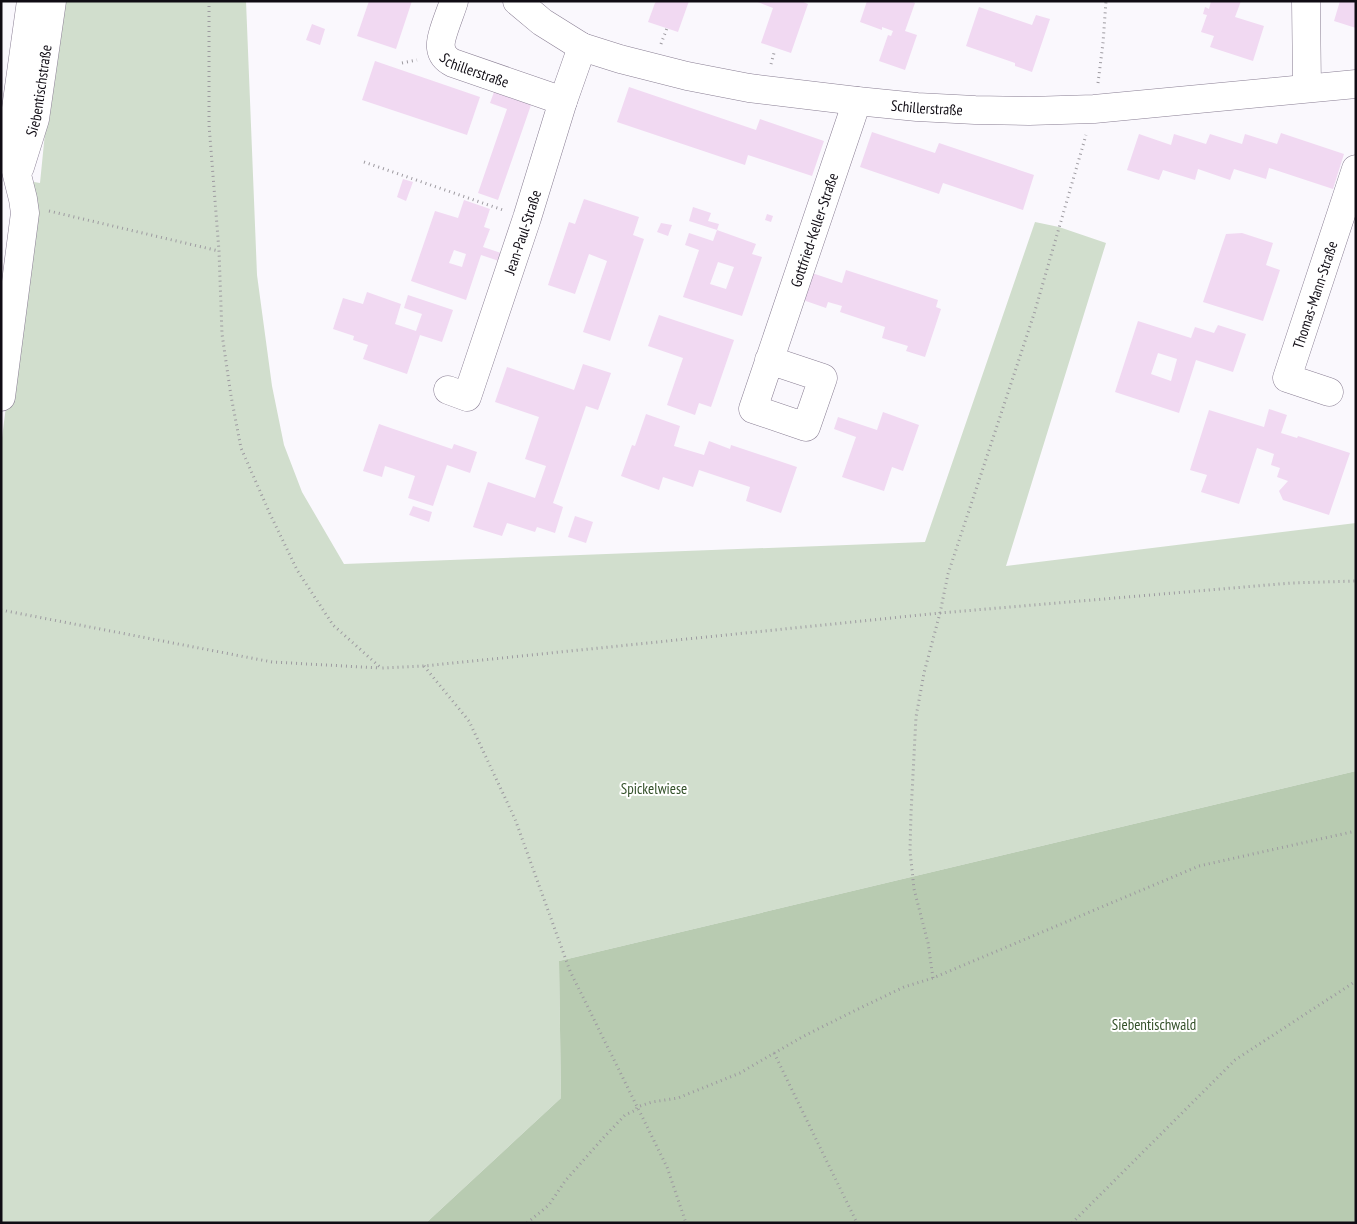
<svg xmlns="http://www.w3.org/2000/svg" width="1357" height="1224" font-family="'PT Sans Narrow',sans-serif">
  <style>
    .green { fill: #d1decd }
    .forest { fill: #b8cbb1 }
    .building { fill: #f1d9f2; fill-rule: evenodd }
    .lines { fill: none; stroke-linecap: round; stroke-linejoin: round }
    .minor-casing { stroke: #897e93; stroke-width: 29 }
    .path { stroke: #9d9aa0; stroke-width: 3; stroke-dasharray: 1 4; stroke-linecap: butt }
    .minor { stroke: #fff; stroke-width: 28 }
    .labels { text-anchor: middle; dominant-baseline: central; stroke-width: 4; stroke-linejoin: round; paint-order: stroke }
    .street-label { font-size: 15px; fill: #100c14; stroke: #fff }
    .park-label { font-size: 15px; fill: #335029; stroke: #fff }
  </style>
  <rect width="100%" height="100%" fill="#faf8fd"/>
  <!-- green -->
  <path class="green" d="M62,1H246L257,275L272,386L284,445L302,492L344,564L925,542L1035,222L1059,227L1106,243L1006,566L1356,523V771L559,961L561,1098L426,1223H1V446L34,182L40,183L45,133Z"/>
  <!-- forest -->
  <path class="forest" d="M1356,771V1223H426L561,1098L559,961Z"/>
  <!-- building -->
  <g class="building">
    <path d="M369,1H412L396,49L357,36Z"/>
    <path d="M657,1H689L678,32L648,22L655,3Z"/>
    <path d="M755,1H801L808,4L791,53L761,43L773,8Z"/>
    <path d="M867,1H911L915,3L905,31L917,35L905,70L879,61L888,35L891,36L893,31L882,27V30L860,22Z"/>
    <path d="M1211,1H1241L1235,17L1264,26L1253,61L1210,47L1214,36L1201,32L1207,15L1203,14L1205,7L1209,9Z"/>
    <path d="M1340,1H1356V28L1334,21Z"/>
    <path d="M979,7L1032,25L1036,15L1050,19L1032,72L1015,66V63L966,46Z"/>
    <path d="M312,24L325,29L320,45L306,40Z"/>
    <path d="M375,61L480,97L467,135L362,100Z"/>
    <path d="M629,87L756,130L760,119L824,141L812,176L748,155L745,165L617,122Z"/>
    <path d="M494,92L531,105L498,200L478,193L507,109L490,103Z"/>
    <path d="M872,132L935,153L939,143L1034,175L1023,210L943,183L939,194L860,167Z"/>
    <path d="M1281,133L1344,154L1333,189L1269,168L1266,179L1234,169L1230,180L1198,169L1195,180L1163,170L1159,180L1127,170L1139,134L1171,145L1174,134L1206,144L1210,134L1242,144L1245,134L1277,144Z"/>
    <path d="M403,179L413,182L406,201L397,197Z"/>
    <path d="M584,199L639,217L633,235L644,239L610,341L583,332L607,261L589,254L575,294L548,285L569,222L575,224Z"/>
    <path d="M464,200L490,209L484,227L490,229L483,247L501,253L499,261L481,255L466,300L411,281L435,211L458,218ZM454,250L466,254L462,267L449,263Z"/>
    <path d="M693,207L711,213L708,221L719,224L717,230L689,221Z"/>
    <path d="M767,214L773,216L771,222L765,220Z"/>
    <path d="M661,223L672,225L668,236L657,232Z"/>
    <path d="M717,230L756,244L752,254L762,257L742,316L683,297L699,250L685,245L689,233L713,241ZM718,262L734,267L726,289L710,284Z"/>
    <path d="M1242,233L1273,243L1266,265L1280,270L1263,321L1203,302L1226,234Z"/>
    <path d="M846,270L938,300L936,307L941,309L925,357L906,351L908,346L882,338L885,327L840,312L842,306L828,302L826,308L803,300L812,273L842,283Z"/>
    <path d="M367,292L401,304L395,324L416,331L422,314L404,308L408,295L453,310L442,342L420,335L407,374L363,359L368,345L353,340L354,336L333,329L343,298L363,304Z"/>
    <path d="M659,315L734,340L711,407L699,403L695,415L667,405L683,358L648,346Z"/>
    <path d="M1138,321L1191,338L1195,327L1214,333L1218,325L1246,334L1233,372L1196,360L1179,413L1115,392ZM1158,353L1177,359L1171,381L1151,374Z"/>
    <path d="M583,364L611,373L598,410L586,406L553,503L563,507L555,533L537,527L535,532L507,523L502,536L473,527L488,482L535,498L546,466L525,459L539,417L495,402L507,367L574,390Z"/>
    <path d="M1269,409L1287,415L1281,433L1297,438L1298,436L1350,453L1329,515L1283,500L1279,491L1288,481L1277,477L1280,468L1271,465L1274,454L1257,448L1239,504L1201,492L1207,475L1190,470L1209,410L1264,427Z"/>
    <path d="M883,412L919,425L903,471L892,467L884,491L842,477L856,437L834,429L838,417L877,430Z"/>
    <path d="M646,414L680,426L674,446L704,455L709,441L730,449L731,445L797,467L781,513L746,501L750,487L699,470L693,487L663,477L659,490L621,476L632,445L635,446Z"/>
    <path d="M379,424L452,449L454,444L477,452L470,473L447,465L433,506L408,498L415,476L385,466L382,477L363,471Z"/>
    <path d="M413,506L432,512L429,522L409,515Z"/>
    <path d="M575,516L593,522L586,543L568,537Z"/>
  </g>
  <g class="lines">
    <!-- minor casing -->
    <g class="minor-casing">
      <g id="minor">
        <path id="s1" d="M454,1C451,12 439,38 441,48C442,56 447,60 453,63L563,101"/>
        <path id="s2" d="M517,1L542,22L582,47L620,59L687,76L749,88L857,101L917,107L975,110L1029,111L1094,109L1356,84"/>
        <path d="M1306,1L1307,88"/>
        <path id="s3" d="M20,167L35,119L52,1"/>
        <path id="s4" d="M769,360L823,378L806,427L753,409L851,119L857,101"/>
        <path id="s5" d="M448,390L467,397L527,218L563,101L582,47"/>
        <path id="s6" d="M1329,392L1287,378L1356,169"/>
        <path d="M1,397L25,213L23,199L12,155L13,130L31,1"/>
      </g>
    </g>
    <!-- path -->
    <g class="path">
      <path d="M209,1V125L219,251L222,334L231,396L241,448L270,514L297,570L333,625L381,668L424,666L940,613L1291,583L1356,581"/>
      <path d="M661,44L667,28"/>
      <path d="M402,63L417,60"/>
      <path d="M771,64L774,53"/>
      <path d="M1098,83L1103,43L1106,1"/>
      <path d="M364,162L503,210"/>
      <path d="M49,211L219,251"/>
      <path d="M1,610L272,662L380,668"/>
      <path d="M424,666L469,721L515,819L570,971L667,1167L686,1223"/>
      <path d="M933,978L928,943L914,889L910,851L911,813L916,717L924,673L940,613L948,574L1034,314L1086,135"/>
      <path d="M774,1053L856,1221L858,1223"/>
      <path d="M527,1223L549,1205L565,1181L605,1136L625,1115L636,1110L637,1107L652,1102L678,1098L740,1073L802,1037L856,1010L904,987L933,978L1199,866L1356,831"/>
      <path d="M1072,1223L1235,1060L1356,981"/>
    </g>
    <!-- minor -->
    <use href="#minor" class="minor"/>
  </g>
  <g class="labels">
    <!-- street labels -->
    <g class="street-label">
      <text stroke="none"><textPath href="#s1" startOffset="92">Schillerstraße</textPath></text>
      <text stroke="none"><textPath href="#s3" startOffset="79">Siebentischstraße</textPath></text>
      <text stroke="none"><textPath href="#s2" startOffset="431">Schillerstraße</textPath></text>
      <text stroke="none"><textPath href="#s4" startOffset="354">Gottfried-Keller-Straße</textPath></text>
      <text stroke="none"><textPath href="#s5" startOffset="194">Jean-Paul-Straße</textPath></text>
      <text stroke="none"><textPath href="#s6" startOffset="132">Thomas-Mann-Straße</textPath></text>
    </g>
    <!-- park labels -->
    <g class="park-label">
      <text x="654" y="788">Spickelwiese</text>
      <text x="1154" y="1024">Siebentischwald</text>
    </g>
  </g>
  <!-- border -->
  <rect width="1357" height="1224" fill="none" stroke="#100c14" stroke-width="5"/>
</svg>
